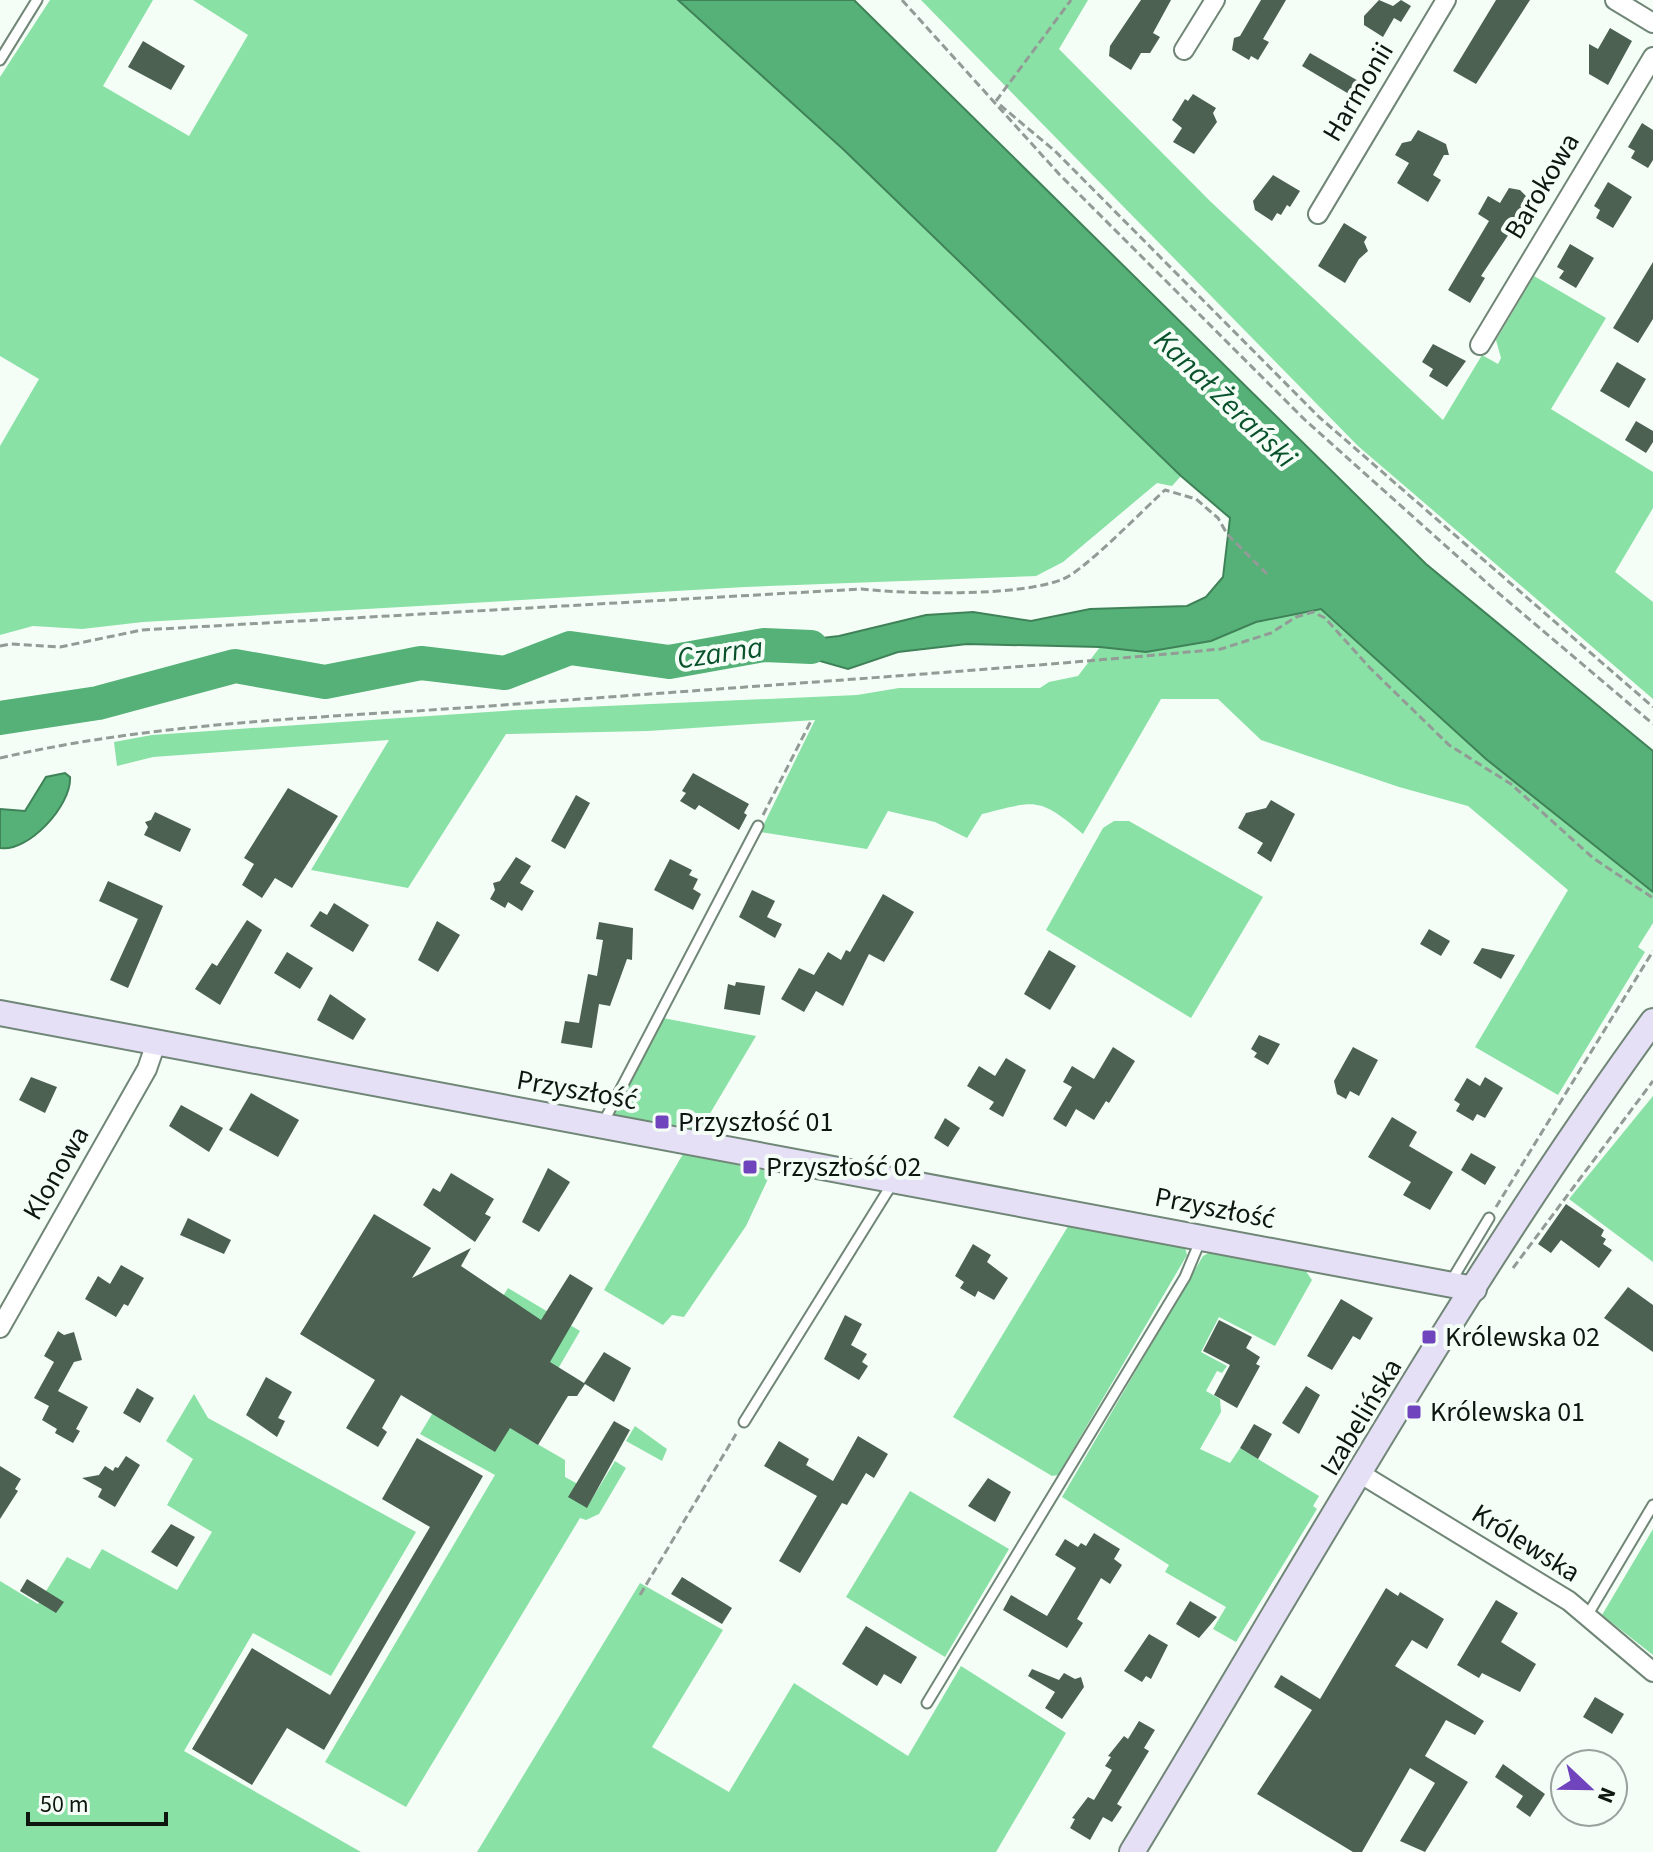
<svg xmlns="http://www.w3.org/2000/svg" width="1653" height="1852" font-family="'Source Sans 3',sans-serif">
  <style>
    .green { fill: #8ae1a6 }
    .water { fill: #55b177; stroke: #408258; stroke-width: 2 }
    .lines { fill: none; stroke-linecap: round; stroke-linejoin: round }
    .river { stroke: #55b177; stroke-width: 34 }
    .building { fill: #4c6152 }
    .lane-casing { stroke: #708676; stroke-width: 13 }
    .street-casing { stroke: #708676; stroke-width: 22 }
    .secondary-casing { stroke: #708676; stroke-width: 28 }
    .path { stroke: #929b95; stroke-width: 3; stroke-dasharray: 8 4; stroke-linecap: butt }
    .lane { stroke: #fff; stroke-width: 9 }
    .street { stroke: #fff; stroke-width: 18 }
    .secondary { stroke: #e6e0f7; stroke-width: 24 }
    .poi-dot { fill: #6f44bd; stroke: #f4fef7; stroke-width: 3 }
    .labels { text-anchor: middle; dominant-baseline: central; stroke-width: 8; stroke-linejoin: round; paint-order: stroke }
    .street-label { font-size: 28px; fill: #0e1610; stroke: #f4fef7 }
    .poi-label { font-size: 28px; fill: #0e1610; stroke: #f4fef7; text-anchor: start }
    .water-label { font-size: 30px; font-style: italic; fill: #0a522c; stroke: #f4fef7 }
  </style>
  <rect width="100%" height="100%" fill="#f4fef7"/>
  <!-- green -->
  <g class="green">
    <path d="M50,0H153L103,86L189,136L248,35L193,0H678L844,150L1181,476L1172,486L1157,483L1063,562L1036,576L745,587L143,622L82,629L33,626L0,635V446L39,379L0,356V77Z"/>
    <path d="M921,0H1088L1059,49L1210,201L1443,420L1482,355L1498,364L1501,358L1496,340L1534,276L1606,318L1551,409L1653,472V508L1615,572L1653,602V699L1358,446Z"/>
    <path d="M1321,609L1486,759L1653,892V923L1638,947L1645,952L1558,1095L1475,1047L1568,890L1468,806L1399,787L1261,740L1218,699H1161L1083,834C1039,797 1037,800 982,814L967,838L935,822L888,811L867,849L760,832L815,720L648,731L506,734L408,888L311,870L389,740L153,757L117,766L114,742L152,735L516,710L857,695L899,688H1040L1049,682L1078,676L1100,647L1146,652L1211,641L1256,622Z"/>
    <path d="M1114,821H1129L1263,897L1191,1018L1046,930L1103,828Z"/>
    <path d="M663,1018L756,1036L699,1132L614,1116Z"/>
    <path d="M1653,1096V1262L1569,1199Z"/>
    <path d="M683,1154L767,1171L768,1179L746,1226L684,1317L672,1315L663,1325L604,1290Z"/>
    <path d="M1070,1223L1185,1247L1187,1255L1058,1475L1052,1476L953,1417Z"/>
    <path d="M1216,1249L1301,1264L1312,1280L1275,1346L1219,1317L1201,1352L1227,1366L1222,1373L1217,1371L1206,1391L1220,1399L1221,1412L1200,1449L1230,1463L1240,1448L1319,1496L1313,1506L1317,1509L1236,1642L1213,1629L1226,1607L1165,1572L1169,1565L1062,1497L1203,1256Z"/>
    <path d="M508,1288L580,1331L520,1434L565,1460V1477L576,1483L587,1507L615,1461L626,1468L599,1514L586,1520L580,1518L406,1807L325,1762L495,1475L420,1434Z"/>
    <path d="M194,1394L208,1418L416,1532L331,1676L253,1633L184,1751L361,1852H0V1581L38,1604L67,1557L90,1569L102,1549L177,1590L212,1532L167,1505L193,1459L166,1441Z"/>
    <path d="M635,1426L667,1449L662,1461L626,1441Z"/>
    <path d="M910,1491L1009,1549L945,1657L846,1597Z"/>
    <path d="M1653,1529V1655L1602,1615Z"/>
    <path d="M640,1583L723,1630L652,1747L729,1792L794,1683L908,1756L961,1666L1066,1733L996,1852H477Z"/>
  </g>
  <!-- water -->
  <g class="water">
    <path d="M678,0H854L1426,564L1653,751V892L1486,759L1321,609L1256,622L1211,641L1146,652L1100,647L967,644L898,652L848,669L764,645L839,636L926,615L973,612L1031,621L1090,609L1187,606L1206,597L1223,577L1230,518L1181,476L844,150Z"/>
    <path d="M65,773L70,777C72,805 28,853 0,848V809L25,811L46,777Z"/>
  </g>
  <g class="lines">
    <!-- river -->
    <path class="river" d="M0,718L98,703L235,666L325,682L421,663L505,673L570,648L669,662L764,645L811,647"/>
  </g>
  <!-- building -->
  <g class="building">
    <path d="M1141,0H1171L1153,33L1160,37L1150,53H1141L1131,70L1109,56L1110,46Z"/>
    <path d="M1261,0H1286L1263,39L1269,42L1258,60L1251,56L1249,60L1232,50L1234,38L1240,36Z"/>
    <path d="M1379,0L1393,6L1401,0L1411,6L1401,22L1394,18L1383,37L1364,25V16Z"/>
    <path d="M1496,0H1530L1476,84L1453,71Z"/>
    <path d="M1610,28L1632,41L1608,85L1589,74V44L1598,49Z"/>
    <path d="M143,41L185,66L171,90L128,67Z"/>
    <path d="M1310,53L1367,86L1359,100L1302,66Z"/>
    <path d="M1193,94L1216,108L1213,113L1217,122L1194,154L1173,142L1182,128L1172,120L1185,99L1188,101Z"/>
    <path d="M1642,123L1653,130V160L1648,168L1631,158L1635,151L1628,147Z"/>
    <path d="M1418,130L1446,144L1449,155H1444L1433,175L1441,180L1428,202L1397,183L1409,163L1395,155L1402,143L1411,141Z"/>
    <path d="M1273,175L1300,191L1290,207L1287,205L1281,215L1277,213L1272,221L1255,210L1253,201Z"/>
    <path d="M1608,182L1632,197L1613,228L1596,218L1600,210L1594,206Z"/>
    <path d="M1509,188L1520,190L1531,201L1481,276L1485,278L1470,303L1448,290L1489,221L1478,214L1488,196L1500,203Z"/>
    <path d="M1344,223L1367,237L1364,242L1368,251L1359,259L1345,283L1318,266Z"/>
    <path d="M1570,244L1594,258L1576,288L1559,278L1564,271L1557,267Z"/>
    <path d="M1653,262V319L1638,343L1613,328Z"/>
    <path d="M1433,344L1466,361L1447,387L1429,376L1433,369L1422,362Z"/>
    <path d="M1617,362L1646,379L1629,408L1600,391Z"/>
    <path d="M1636,421L1653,431V442L1646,453L1625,440Z"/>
    <path d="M693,773L749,804L744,813L747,815L739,830L699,805L695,810L680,801L686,793L682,791Z"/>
    <path d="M288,788L338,816L292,888L275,878L262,898L242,885L254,864L244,858Z"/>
    <path d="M576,795L590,803L565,849L551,841Z"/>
    <path d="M1271,800L1295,814L1271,862L1257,853L1263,843L1238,828L1246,813L1266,808Z"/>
    <path d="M155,812L191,829L180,852L144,835L148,827L145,822L151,820Z"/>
    <path d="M516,857L531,866L520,883L534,891L522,911L508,902L505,908L490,899L495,890L493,883L500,881Z"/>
    <path d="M670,859L692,870L689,875L698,879L693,889L701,894L693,910L654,890Z"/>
    <path d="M108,881L163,906L128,988L110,980L138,919L99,901Z"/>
    <path d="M752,890L775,901L767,917L782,924L775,938L739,917Z"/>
    <path d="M883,894L914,912L884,962L869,954L843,1006L816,991L804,1012L781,999L799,968L814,975L828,952L841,960L846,950L850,952Z"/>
    <path d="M334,903L369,925L353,952L310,926L320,911L327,915Z"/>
    <path d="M247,920L262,930L220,1005L195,989L212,963L217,966Z"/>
    <path d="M437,921L460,935L438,972L418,960Z"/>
    <path d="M599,922L633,928L632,960L627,959L610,1006L599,1004L592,1048L561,1043L565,1021L579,1023L588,974L597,976L603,940L596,939Z"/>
    <path d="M1429,929L1450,941L1441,956L1420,944Z"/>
    <path d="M1482,948L1515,955L1501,979L1473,963Z"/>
    <path d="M1049,950L1076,966L1050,1010L1024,994Z"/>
    <path d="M287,952L313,968L300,989L274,973Z"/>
    <path d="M736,982L765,986L760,1015L724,1009L728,984L735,986Z"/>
    <path d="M330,994L366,1019L353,1040L317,1020Z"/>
    <path d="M1259,1035L1280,1044L1268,1065L1254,1057L1257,1053L1251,1049Z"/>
    <path d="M1113,1047L1135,1061L1109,1103L1106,1101L1094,1120L1076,1109L1066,1127L1053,1119L1072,1087L1063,1082L1072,1066L1094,1079Z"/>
    <path d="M1353,1047L1378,1060L1359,1096L1350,1091L1346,1099L1337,1094L1334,1081Z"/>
    <path d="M1006,1058L1026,1070L1003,1117L989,1109L994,1102L967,1086L979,1066L995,1076Z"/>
    <path d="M31,1077L57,1087L45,1113L19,1100Z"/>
    <path d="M1485,1077L1503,1088L1485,1118L1477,1114L1473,1121L1456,1111L1460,1104L1454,1100L1467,1078L1480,1086Z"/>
    <path d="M251,1093L299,1120L278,1157L229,1130Z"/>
    <path d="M181,1105L223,1128L209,1152L169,1126Z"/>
    <path d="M1392,1117L1417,1132L1409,1146L1453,1172L1430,1210L1403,1195L1411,1182L1368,1157Z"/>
    <path d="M945,1118L960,1128L948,1147L934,1138Z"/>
    <path d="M1471,1153L1496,1167L1485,1185L1461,1170Z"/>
    <path d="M548,1168L570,1182L539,1232L522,1222Z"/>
    <path d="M451,1173L494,1199L485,1214L491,1217L475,1242L423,1205L433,1188L440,1192Z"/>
    <path d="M1566,1204L1604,1230L1601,1236L1606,1239L1603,1244L1612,1250L1599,1268L1561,1240L1551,1253L1538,1244Z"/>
    <path d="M374,1214L431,1248L412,1278L471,1248L461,1266L541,1320L570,1274L593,1288L550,1362L584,1383L604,1352L631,1368L614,1402L585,1384L577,1396H568L538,1445L510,1428L495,1452L401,1395L382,1428L387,1432L378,1447L346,1428L375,1380L300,1334Z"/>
    <path d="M188,1218L231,1240L224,1254L180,1235Z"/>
    <path d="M973,1244L991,1255L987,1262L1008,1278L994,1300L978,1291L975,1297L960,1288L964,1282L955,1276Z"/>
    <path d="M121,1265L144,1278L128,1306L124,1304L116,1317L85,1299L98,1276L110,1284Z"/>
    <path d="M1628,1287L1653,1305V1352L1604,1318Z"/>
    <path d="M1341,1299L1373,1318L1360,1340L1353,1336L1332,1370L1307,1356Z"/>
    <path d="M845,1315L862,1324L851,1345L867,1354L862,1362L868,1366L859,1380L824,1359Z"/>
    <path d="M1219,1320L1252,1337L1246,1348L1260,1357L1256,1364L1260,1366L1237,1408L1214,1395L1230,1365L1203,1351Z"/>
    <path d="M58,1331L64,1335L74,1332L82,1360L74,1362L58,1391L88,1407L76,1429L80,1431L73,1443L55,1433L57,1429L42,1420L49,1406L34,1398L54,1362L44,1356Z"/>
    <path d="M266,1377L292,1392L278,1418L285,1421L277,1437L246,1415Z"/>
    <path d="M1306,1386L1320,1395L1299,1434L1282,1423Z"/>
    <path d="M137,1388L154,1398L140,1423L123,1413Z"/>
    <path d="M614,1421L630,1430L587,1508L568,1497Z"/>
    <path d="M1254,1424L1272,1434L1258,1459L1240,1448Z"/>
    <path d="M858,1436L888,1454L874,1478L866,1473L847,1505L842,1503L800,1573L779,1561L817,1496L764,1466L779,1441L809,1459L806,1465L833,1481Z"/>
    <path d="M417,1438L483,1476L324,1750L287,1728L252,1785L192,1749L252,1648L330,1695L430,1527L382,1499Z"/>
    <path d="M126,1456L140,1465L115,1507L98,1497L102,1489L82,1478L99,1475L105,1466L113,1471L115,1467L118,1468Z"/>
    <path d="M0,1466L21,1479L15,1489L18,1491L0,1519Z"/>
    <path d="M988,1478L1011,1492L995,1522L968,1506Z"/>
    <path d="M171,1524L195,1537L177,1567L151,1552Z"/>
    <path d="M1094,1533L1120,1549L1114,1559L1122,1565L1110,1584L1101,1578L1077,1619L1083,1623L1067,1648L1003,1610L1011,1595L1047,1616L1076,1568L1055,1555L1065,1539L1078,1547L1081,1543L1086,1546Z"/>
    <path d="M682,1577L732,1608L722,1624L671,1594Z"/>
    <path d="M27,1579L64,1602L56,1613L20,1591Z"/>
    <path d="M1386,1588L1398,1596L1400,1592L1444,1619L1427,1649L1412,1640L1395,1666L1484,1721L1475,1735L1446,1720L1425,1756L1468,1782L1425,1852L1400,1841L1435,1783L1410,1768L1362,1852H1353L1257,1794L1312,1710L1274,1687L1281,1675L1320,1699Z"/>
    <path d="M1496,1600L1518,1613L1501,1642L1536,1664L1520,1692L1482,1673L1479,1678L1457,1665Z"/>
    <path d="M1190,1601L1217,1617L1199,1638L1176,1624Z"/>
    <path d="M866,1626L917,1657L901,1684L884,1674L877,1686L842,1664Z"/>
    <path d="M1149,1634L1168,1645L1151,1679L1146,1676L1142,1682L1124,1671Z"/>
    <path d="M1032,1669L1059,1680L1064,1673L1075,1679L1081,1677L1084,1687L1062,1719L1045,1708L1055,1692L1028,1676Z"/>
    <path d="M1595,1697L1624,1714L1612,1734L1583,1717Z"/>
    <path d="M1139,1721L1155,1730L1144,1748L1149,1751L1117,1804L1122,1807L1112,1822L1103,1817L1090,1840L1070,1828L1075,1819L1072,1818L1088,1797L1094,1800L1112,1770L1105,1766L1111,1757L1108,1756L1124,1736L1128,1739Z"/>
    <path d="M1503,1764L1545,1794L1530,1817L1516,1807L1523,1796L1495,1777Z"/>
  </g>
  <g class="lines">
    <!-- lane casing -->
    <g class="lane-casing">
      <g id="lane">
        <path d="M0,60L37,0"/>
        <path d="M602,1125L758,826"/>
        <path d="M1450,1283L1489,1218"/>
        <path d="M744,1422L892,1184"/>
        <path d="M1587,1616L1653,1505"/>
        <path d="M927,1703L1185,1277L1201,1239"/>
      </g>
    </g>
    <!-- street casing -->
    <g class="street-casing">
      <g id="street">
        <path d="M1615,0L1653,23"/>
        <path d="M1184,50L1215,0"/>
        <path d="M1318,214L1446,0"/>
        <path d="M1480,345L1653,57"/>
        <path d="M0,1328L147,1069L156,1043"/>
        <path d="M1361,1474L1569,1601L1653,1672"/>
      </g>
    </g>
    <!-- secondary casing -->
    <g class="secondary-casing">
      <g id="secondary">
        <path d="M0,1013L1474,1289"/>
        <path d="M1132,1852C1301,1574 1462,1284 1653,1021"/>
      </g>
    </g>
    <!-- path -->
    <g class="path">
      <path d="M902,0L1059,174L1304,419L1496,591L1653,724"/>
      <path d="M996,101L1071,0"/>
      <path d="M1000,105L1055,151L1319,417L1653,707"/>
      <path d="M0,646L10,644L60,647L142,630L861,589C908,594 1020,597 1063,579C1084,571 1145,508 1165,490L1196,499L1218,518L1227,534L1267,574"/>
      <path d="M0,758C161,721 325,718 490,706C734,687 978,672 1221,649L1271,633L1296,617L1313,612L1325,618L1370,668L1449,745L1511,784L1593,858L1653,898"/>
      <path d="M763,815L811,721"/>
      <path d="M1496,1207L1653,951"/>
      <path d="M1513,1268L1653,1081"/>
      <path d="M640,1595L736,1434"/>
    </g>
    <!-- lane -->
    <use href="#lane" class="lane"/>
    <!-- street -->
    <use href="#street" class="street"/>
    <!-- secondary -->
    <use href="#secondary" class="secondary"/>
  </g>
  <!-- markers -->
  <g class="poi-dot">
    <rect x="654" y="1114" width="16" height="16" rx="4"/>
    <rect x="742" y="1159" width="16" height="16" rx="4"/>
    <rect x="1421" y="1329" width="16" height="16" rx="4"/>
    <rect x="1406" y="1404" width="16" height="16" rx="4"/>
  </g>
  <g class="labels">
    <!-- street labels -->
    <g class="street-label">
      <text transform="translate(1358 92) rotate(-59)">Harmonii</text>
      <text transform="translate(1542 186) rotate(-59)">Barokowa</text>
      <text transform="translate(577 1090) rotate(10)">Przyszłość</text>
      <text transform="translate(56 1173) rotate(-60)">Klonowa</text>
      <text transform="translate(1215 1208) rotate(11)">Przyszłość</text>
      <text transform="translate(1361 1417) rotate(-59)">Izabelińska</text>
      <text transform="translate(1526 1543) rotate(32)">Królewska</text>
    </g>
    <!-- poi labels -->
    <g class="poi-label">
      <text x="678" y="1122">Przyszłość 01</text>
      <text x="766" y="1167">Przyszłość 02</text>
      <text x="1445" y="1337">Królewska 02</text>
      <text x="1430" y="1412">Królewska 01</text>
    </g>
    <!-- water labels -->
    <g class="water-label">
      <text transform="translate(1225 399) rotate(44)">Kanał Żerański</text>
      <text transform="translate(720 653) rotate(-8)">Czarna</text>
    </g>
  </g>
  <!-- north arrow -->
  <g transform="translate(1589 1788) rotate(112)"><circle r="38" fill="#f4fef7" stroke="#98a19b" stroke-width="2"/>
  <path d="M0-6L14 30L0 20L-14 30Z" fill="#6f44bd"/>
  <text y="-12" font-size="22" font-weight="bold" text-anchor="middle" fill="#0e1610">N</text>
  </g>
  <!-- scale -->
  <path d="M28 1812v12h138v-12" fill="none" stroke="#0e1610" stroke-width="4"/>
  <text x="40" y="1812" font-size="24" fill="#0e1610" stroke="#f4fef7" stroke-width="6" paint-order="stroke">50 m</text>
</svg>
